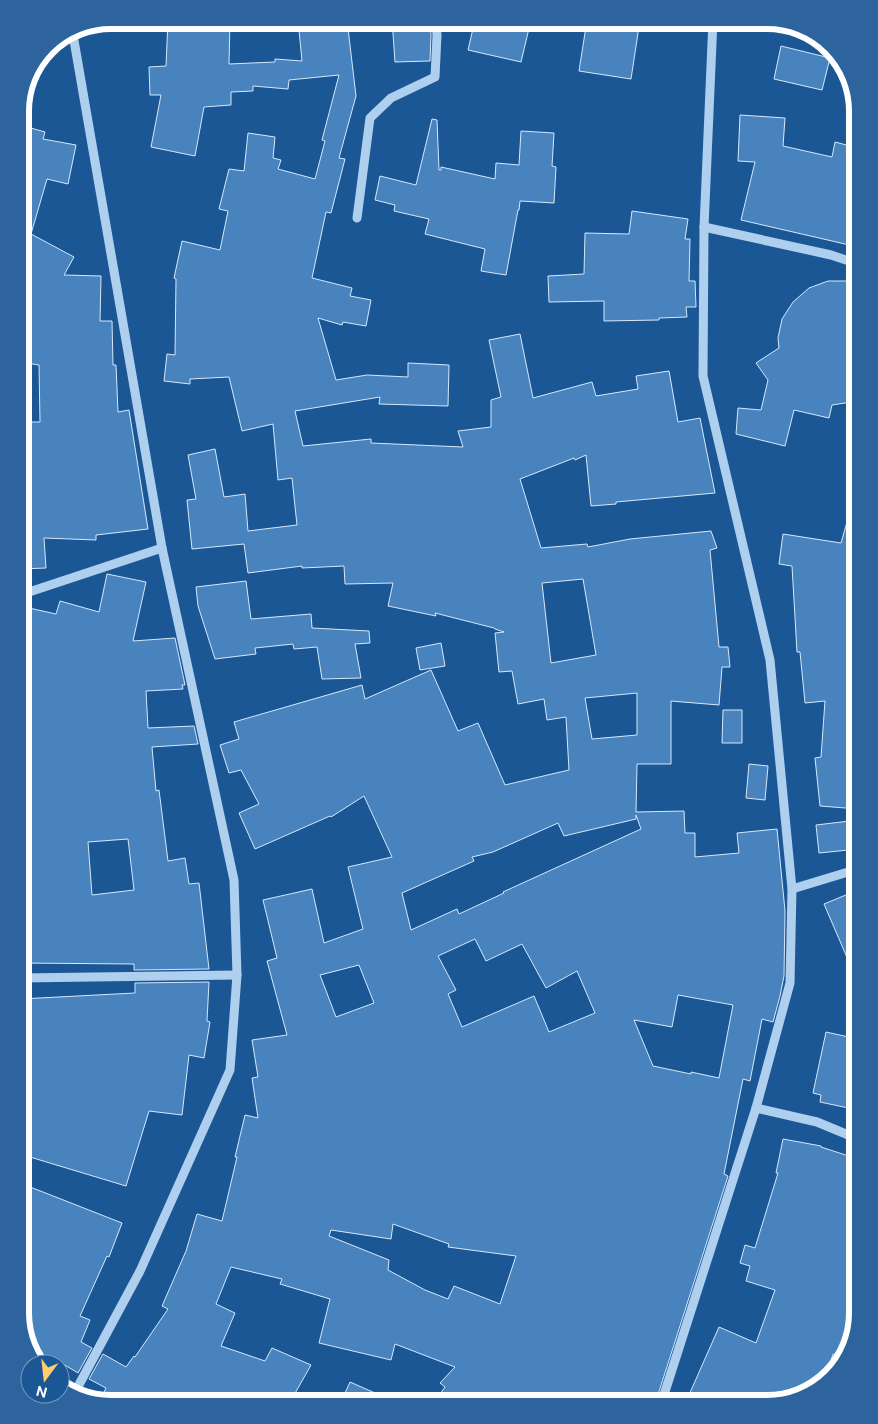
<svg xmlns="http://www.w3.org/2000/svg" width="878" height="1424" font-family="'Public Sans',sans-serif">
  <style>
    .building { fill: #4983be; stroke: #d5e8fb; fill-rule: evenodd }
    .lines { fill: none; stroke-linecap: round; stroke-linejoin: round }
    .minor { stroke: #afcfef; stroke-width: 9 }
    .rim { fill: none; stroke: #fff; stroke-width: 6 }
  </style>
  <rect width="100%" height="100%" fill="#1c5795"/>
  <!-- building -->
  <g class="building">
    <path d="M168,20H230L229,64L275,62V59L302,61L298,20H347L356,96L339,158L345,159L331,213L326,212L312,278L352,288L350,296L371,300L366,326L343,322L342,325L318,318L336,380L367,375L408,377V363L449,365L448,406L379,404L380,397L295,411L303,446L371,439V443L463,447L458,431L491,427V400L501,397L489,340L520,334L533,398L592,382L596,396L638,389L636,376L669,371L678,422L700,418L715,493L616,502V504L591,506L586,455L575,460L574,458L520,479L541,548L587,544L588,547L630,539L711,531L717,548L710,550L719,647H728L730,667H722L719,705L671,701V764H637L636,812L684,811L685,833H695V857L739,853L737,833L777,829L785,911L784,976L780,996L773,1022L762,1019L750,1081L743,1079L724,1174L728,1176L655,1404H433L445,1387L440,1383L455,1367L395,1344L391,1360L319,1343L330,1299L280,1284L282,1279L231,1267L216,1304L235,1313L221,1346L265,1361L272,1348L311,1365L289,1404H105L99,1402L106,1388L89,1379L103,1354L126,1367L134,1356L135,1357L168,1309L162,1306L186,1251L197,1214L222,1221L237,1157H235L245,1115L258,1118L252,1078L258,1077L252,1040L287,1035L267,961L277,958L263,900L312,889L324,943L363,929L348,867L392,857L364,796L331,817L330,816L255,849L239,813L259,804L241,770L229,773L220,745L239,739L234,722L362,685L365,699L431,670L458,731L478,723L505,785L569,770L566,717L547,720L544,699L518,704L512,671L499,672L495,633L504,632L495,629L494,628L435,613L436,616L388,606L393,583L345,584L344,566L302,568V566L248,573L244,544L192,549L187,500L196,499L188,455L215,449L224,497L245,494L248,531L297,525L292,478L278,480L273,424L242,431L229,377L190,379V384L164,381L167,354L175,355L176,279L174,278L182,241L220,250L228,211L219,209L229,169L244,171L248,133L275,137L273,158L281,160L278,169L315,179L325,141L322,140L339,75L289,80L288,89L253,86V91L231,92V105L204,107L195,156L151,147L161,95H150L149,67L166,66ZM583,579L596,655L551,663L542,583ZM637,693V735L592,739L585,698ZM636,815L641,829L503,892L504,893L459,914L457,909L411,930L402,893L474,861L472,857L493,852L558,823L564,836L636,819ZM475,939L486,961L522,944L546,988L577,971L595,1013L549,1032L534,996L462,1027L448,994L456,990L438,956ZM359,965L374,1003L336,1017L320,975ZM678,995L733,1005L719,1078L691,1072V1074L653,1066L634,1020L672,1027ZM393,1224L449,1244L448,1247L516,1256L500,1304L454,1286L448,1299L425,1290L388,1270L389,1260L329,1236L331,1230L391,1239Z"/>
    <path d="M392,20H430L431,35L430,61L395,62Z"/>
    <path d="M475,20H531L521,62L468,50Z"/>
    <path d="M587,20H640L631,79L579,71Z"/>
    <path d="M781,46L830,58L822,90L774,79Z"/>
    <path d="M740,115L785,118L783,146L832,157L835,142L858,148V247L741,220L755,162L738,161Z"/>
    <path d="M432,119L437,120L439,170H441V167L495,179L496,163L519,165L521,131L554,133L552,166L556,167L554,203L520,201L519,210H518L506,275L481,271L485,249L425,234L429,219L394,211L395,205L375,200L380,176L416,185Z"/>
    <path d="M20,125L45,132L43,139L76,145L68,184L47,179L31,234L74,257L64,275L101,276L100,321H112L113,365H116L118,412L129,410L148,529L96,535V540L44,538L46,568L20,569V422H40L39,365L20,362Z"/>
    <path d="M632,211L688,219L685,239H690L689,281H695L696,307H686L687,317L659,318V320L604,321V301L549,302L548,276L584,274L585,233L629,234Z"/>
    <path d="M828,281H858V401L832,405L829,418L794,410L785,446L736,434L738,408L761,410L768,380L756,363L779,348L778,338L782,319L793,302L809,288Z"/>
    <path d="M853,501L858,502V809L820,806L815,758L821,757L825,701L805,703L800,652H797L792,566L779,564L783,534L841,543Z"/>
    <path d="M107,574L146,582L133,641L175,638L185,685H182L183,689L146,691L148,728L194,726L198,744L152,747L156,791L159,790L168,861L185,858L189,884L199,883L209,969L134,970V964L20,963V606L56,614L60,601L99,612ZM128,839L134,890L92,895L88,842Z"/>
    <path d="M246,581L251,619L311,614L312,628L369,631L370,643L355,644L361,678L322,679L317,647L294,649L293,644L255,648L256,654L215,659L198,606L196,587Z"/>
    <path d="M441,643L445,666L420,670L416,648Z"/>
    <path d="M723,710H742V743H722Z"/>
    <path d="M749,764L768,766L765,800L746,798Z"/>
    <path d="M858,820V849L819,853L816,825Z"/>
    <path d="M858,890V983L824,904Z"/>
    <path d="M209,982L207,1021L210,1022L204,1058L189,1055L182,1115L149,1111L126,1186L20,1154V999L135,993V983Z"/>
    <path d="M826,1032L858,1039V1069L854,1089L858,1090V1110L820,1102L821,1095L813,1093Z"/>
    <path d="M783,1139L821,1146V1147L858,1159V1313L844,1359L833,1354L826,1378L808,1394L767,1404H685L719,1327L756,1343L775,1290L746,1281L750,1266L740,1263L745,1245L755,1248L778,1173H776Z"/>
    <path d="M20,1183L122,1223L109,1257L107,1256L80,1316L90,1320L81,1342L92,1348L78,1373L63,1364H39L30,1354L20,1313Z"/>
    <path d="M350,1382L400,1404H340Z"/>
  </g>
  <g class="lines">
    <!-- minor -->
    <g class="minor">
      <path d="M72,29L162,548L234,880L237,975L230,1070L140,1271L74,1394"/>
      <path d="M357,218L370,118L391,98L435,77L437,35L436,20"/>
      <path d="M704,227L831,255L858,264"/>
      <path d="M20,595L162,548"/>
      <path d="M792,889L858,869"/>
      <path d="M20,978L237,975"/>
      <path d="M756,1108L817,1122L858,1139"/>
      <path d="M661,1404L756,1108L790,983L792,889L770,660L703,376L704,227L713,20"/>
    </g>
  </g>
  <!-- crop -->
  <path d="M0 0H878V1424H0ZM111 29H767A82 82 0 0 1 849 111V1313A82 82 0 0 1 767 1395H111A82 82 0 0 1 29 1313V111A82 82 0 0 1 111 29Z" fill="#2e649d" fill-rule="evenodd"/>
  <path class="rim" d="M111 29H767A82 82 0 0 1 849 111V1313A82 82 0 0 1 767 1395H111A82 82 0 0 1 29 1313V111A82 82 0 0 1 111 29Z"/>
  <!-- north arrow -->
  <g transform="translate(45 1379) rotate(195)"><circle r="24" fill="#1c5795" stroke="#779abf"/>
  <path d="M0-4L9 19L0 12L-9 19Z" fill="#ffcd6d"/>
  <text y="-8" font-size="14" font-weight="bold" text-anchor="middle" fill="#ffffff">N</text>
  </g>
</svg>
